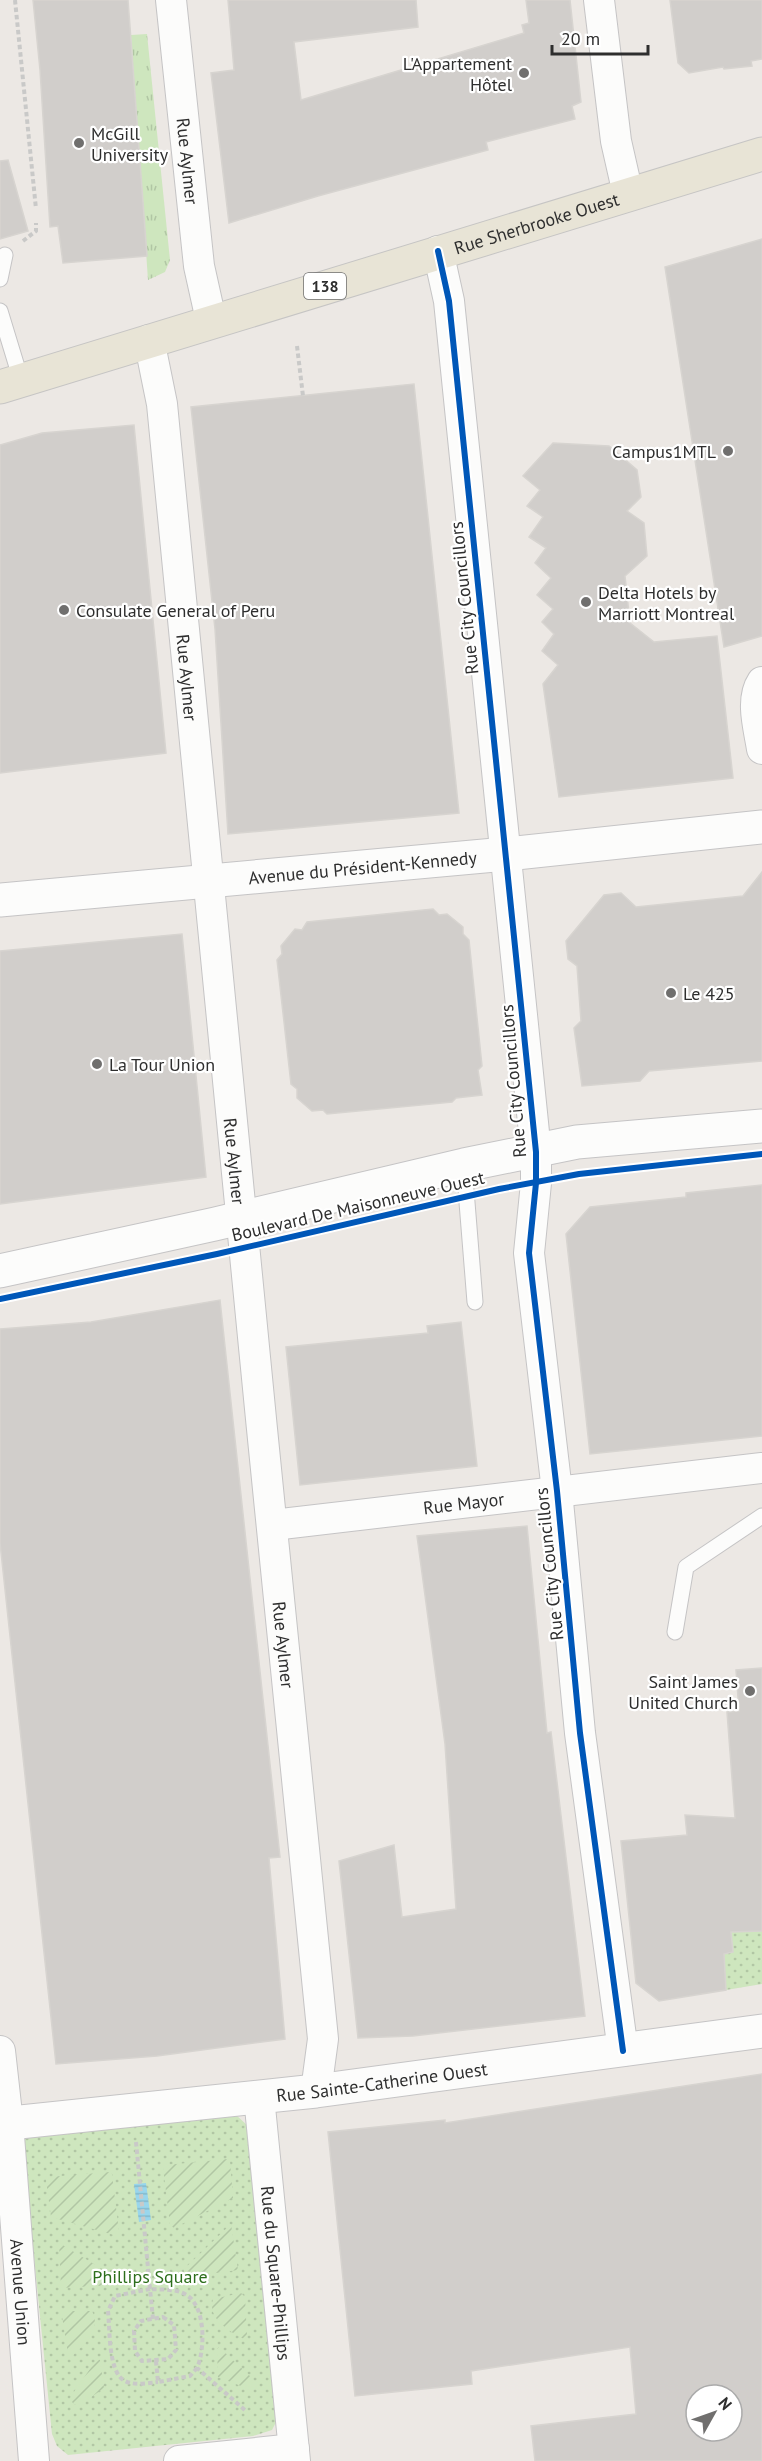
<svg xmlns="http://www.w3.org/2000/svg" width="762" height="2461" font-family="'PT Sans',sans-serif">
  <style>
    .grass { fill: url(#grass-tufts) }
    .park { fill: url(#park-dots) }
    .garden { fill: url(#garden-furrows) }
    .water { fill: url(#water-rules) }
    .building { fill: #d1cecb; stroke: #d7d4d0; stroke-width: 1.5; fill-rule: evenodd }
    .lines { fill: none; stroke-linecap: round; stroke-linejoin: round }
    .service-casing { stroke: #c5c4c5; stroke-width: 17 }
    .minor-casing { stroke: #c5c4c5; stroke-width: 32 }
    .tertiary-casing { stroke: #c5c4c5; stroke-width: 35 }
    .primary-casing { stroke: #c6c5c4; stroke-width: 35 }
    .path { stroke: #c9c9c8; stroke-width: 4; stroke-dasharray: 4.5 3; stroke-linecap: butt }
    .service { stroke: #fcfcfb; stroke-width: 15 }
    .minor { stroke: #fcfcfb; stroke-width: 30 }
    .tertiary { stroke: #fcfcfb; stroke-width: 33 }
    .primary { stroke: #e8e4d6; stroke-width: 33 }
    .cycleway-casing { stroke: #fff; stroke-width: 10 }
    .cycleway { stroke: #0057b8; stroke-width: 6 }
    .poi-dot { fill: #706f6e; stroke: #fff; stroke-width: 2 }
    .labels { text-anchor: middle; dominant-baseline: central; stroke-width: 4.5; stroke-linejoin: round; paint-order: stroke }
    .shield { fill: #fff; stroke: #6d6d6d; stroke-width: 1.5 }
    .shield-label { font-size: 16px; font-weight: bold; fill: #2e2e2e }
    .poi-label { font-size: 18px; fill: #2e2e2e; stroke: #fff; text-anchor: start }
    .street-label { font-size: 18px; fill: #2e2e2e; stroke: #fff }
    .park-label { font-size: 18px; fill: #2c6e1b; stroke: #fff }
  </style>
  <defs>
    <pattern id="grass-tufts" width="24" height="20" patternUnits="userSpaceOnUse" patternTransform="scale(1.5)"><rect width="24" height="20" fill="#cee6be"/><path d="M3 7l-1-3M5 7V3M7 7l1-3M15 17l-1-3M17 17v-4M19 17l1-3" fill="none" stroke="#b1c6a4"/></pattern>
    <pattern id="park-dots" width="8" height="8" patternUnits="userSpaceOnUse" patternTransform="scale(1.5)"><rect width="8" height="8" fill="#cee6be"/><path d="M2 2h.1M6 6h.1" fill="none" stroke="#b1c6a4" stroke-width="1.8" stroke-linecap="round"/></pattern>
    <pattern id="garden-furrows" width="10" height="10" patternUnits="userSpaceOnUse" patternTransform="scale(1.5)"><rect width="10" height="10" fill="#cee6be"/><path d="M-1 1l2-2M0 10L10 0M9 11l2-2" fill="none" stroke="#b1c6a4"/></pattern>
    <pattern id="water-rules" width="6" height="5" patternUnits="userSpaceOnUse" patternTransform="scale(1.5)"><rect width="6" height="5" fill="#99d6ec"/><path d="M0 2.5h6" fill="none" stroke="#84b8cb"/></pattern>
  </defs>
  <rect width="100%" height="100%" fill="#ece8e4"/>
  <!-- grass -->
  <path class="grass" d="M147,34L170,260L165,272L148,280L131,35Z"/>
  <!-- park -->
  <g class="park">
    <path d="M762,1902V1984L726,1990L724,1954L733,1952L728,1905Z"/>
    <path d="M224,2113L235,2114L248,2126L276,2422L272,2430L253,2436L68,2455L57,2446L52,2434L22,2139Z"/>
  </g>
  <!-- garden -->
  <g class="garden">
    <path d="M228,2159L230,2161L233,2198L174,2228L170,2225L163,2167L166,2165Z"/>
    <path d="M110,2172L112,2174L119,2232L114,2235L51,2217L46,2180L49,2177Z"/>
    <path d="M231,2224L238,2270L187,2277L184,2275V2269Z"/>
    <path d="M59,2243L114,2276L116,2282L113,2285L61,2288Z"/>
    <path d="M241,2293L245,2297L247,2336L244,2339C229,2331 207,2319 213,2299Z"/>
    <path d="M67,2311H92C102,2329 84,2345 71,2357L68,2354L62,2316V2313Z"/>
    <path d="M219,2347L252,2378L251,2387L246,2388L218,2377L217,2349Z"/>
    <path d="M97,2359L100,2360L104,2388L80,2405L74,2404L70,2400L71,2396Z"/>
  </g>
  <!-- water -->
  <path class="water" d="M146,2183L151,2220L139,2222L134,2184Z"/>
  <!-- building -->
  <g class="building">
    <path d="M33,0H128L147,256L63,263L58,226L50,227L40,70Z"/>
    <path d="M228,0H416L418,27L294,42L301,100L524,33L522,25L529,23L526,0H570L581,102L572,106L575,119L486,142L488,150L318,196L229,223L211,73L234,70Z"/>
    <path d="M670,0H762V59L751,61L752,66L724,69L723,67L689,73L678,63Z"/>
    <path d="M8,160L28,231L0,239V161Z"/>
    <path d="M762,239V636L724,647L665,267Z"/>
    <path d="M414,384L459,813L228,834L215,629L191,407Z"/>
    <path d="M134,425L166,753L0,773V445L42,433Z"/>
    <path d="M553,443L609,446L637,470L641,497L627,511L644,523L647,556L625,576L630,623L654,642L717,636L733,778L559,797L543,684L558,665L542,651L554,634L542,622L553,609L537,595L551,578L535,563L546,548L529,537L543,517L527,506L540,490L523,476Z"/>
    <path d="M762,872V1061L649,1071L640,1081L582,1086L574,1028L581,1021L577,966L568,959L566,941L604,895L621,893L636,907L743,896Z"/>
    <path d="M433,909L439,915L447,914L463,927V934L469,940L482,1066L478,1070L482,1095L456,1098L452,1102L327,1114L323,1110L312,1111L297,1098V1089L291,1084L277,960L282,954L281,946L295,929L302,930L307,922Z"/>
    <path d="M182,934L206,1177L0,1204V951Z"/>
    <path d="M762,1185V1436L590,1454L566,1234L590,1207L686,1197V1193Z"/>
    <path d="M220,1300L280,1857L269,1858L285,2039L157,2056L56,2064L0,1543V1329L91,1322Z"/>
    <path d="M461,1322L477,1466L300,1485L286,1347L428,1333L427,1326Z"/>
    <path d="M527,1526L547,1733L551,1732L585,2016L413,2036L358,2038L339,1861L394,1845L402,1917L456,1909L445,1744L417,1536Z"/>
    <path d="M762,1668V1931L731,1932L733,1952L724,1954L726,1990L659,2001L636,1983L621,1841L687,1835L685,1815L735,1818L727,1712L739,1711L736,1670Z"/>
    <path d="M762,2074V2461H535L531,2426L636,2414L630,2347L471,2371L472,2384L355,2396L328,2132L445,2120V2123ZM696,2395H732V2431H696Z"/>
  </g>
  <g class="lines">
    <!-- service casing -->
    <g class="service-casing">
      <g id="service">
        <path d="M0,279L5,255"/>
        <path d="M0,311L21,380"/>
        <path d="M464,1165L475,1302"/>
        <path d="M675,1632L686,1567L762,1516"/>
      </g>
    </g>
    <!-- minor casing -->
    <g class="minor-casing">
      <g id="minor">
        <path id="s1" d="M171,0L199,266L211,320"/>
        <path d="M599,0L616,141L628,194"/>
        <path d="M438,251L449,301L536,1152V1183L529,1253L557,1491L580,1733L623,2051"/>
        <path id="s2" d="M149,340L162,404C211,949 270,1494 323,2039L316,2091"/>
        <path d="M762,682C750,700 759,729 762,749"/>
        <path id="s3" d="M273,1525L762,1468"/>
        <path id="s4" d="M0,2051L8,2123L34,2461"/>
        <path id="s5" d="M259,2097L295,2461"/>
        <path d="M179,2461L294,2449"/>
      </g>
    </g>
    <!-- tertiary casing -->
    <g class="tertiary-casing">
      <g id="tertiary">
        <path id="s6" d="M0,900L506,854L762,827"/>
        <path d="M0,1271L215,1224L464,1165L577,1142L762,1126"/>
        <path id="s7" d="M0,2124L316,2091L762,2031"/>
      </g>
    </g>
    <!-- primary casing -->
    <g class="primary-casing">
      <g id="primary">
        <path id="s8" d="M0,387L762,154"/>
      </g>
    </g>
    <!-- path -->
    <g class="path">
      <path d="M15,0L36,209"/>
      <path d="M23,241L36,231V223"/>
      <path d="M297,346L303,396"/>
      <path d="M136,2142L150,2289C162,2290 177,2288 188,2296C206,2309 205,2350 197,2368L246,2411"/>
      <path d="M163,2317L174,2325L176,2350L168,2359L142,2361L135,2351L134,2331L141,2321Z"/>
      <path d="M153,2319L150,2289L115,2296L108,2311C110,2329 108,2373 125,2381C135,2386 148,2383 158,2382"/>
      <path d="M156,2361L158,2382L190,2376L197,2368"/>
    </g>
    <!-- service -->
    <use href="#service" class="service"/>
    <!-- minor -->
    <use href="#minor" class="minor"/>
    <!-- tertiary -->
    <use href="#tertiary" class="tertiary"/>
    <!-- primary -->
    <use href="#primary" class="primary"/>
    <!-- cycleway casing -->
    <g class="cycleway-casing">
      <g id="cycleway">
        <path d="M438,251L449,301L536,1152V1183L529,1253L557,1491L580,1733L623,2051"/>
        <path d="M0,1299L217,1254L499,1189L579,1174L762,1154"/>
      </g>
    </g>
    <!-- cycleway -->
    <use href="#cycleway" class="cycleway"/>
  </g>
  <!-- markers -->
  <g class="poi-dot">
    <circle cx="524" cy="73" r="6"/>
    <circle cx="79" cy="143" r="6"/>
    <circle cx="728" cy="451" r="6"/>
    <circle cx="586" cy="602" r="6"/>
    <circle cx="64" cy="610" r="6"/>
    <circle cx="671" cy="993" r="6"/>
    <circle cx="97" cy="1064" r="6"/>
    <circle cx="750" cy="1691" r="6"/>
  </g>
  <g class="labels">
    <!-- shield labels -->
    <rect class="shield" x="304" y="273" width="42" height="26" rx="4.5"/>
    <g class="shield-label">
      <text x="325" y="286">138</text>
    </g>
    <!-- poi labels -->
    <g class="poi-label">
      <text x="512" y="63" text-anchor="end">L'Appartement<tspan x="512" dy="21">Hôtel</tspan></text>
      <text x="91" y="133">McGill<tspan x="91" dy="21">University</tspan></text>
      <text x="716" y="451" text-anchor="end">Campus1MTL</text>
      <text x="598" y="592">Delta Hotels by<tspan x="598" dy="21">Marriott Montreal</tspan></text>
      <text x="76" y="610">Consulate General of Peru</text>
      <text x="683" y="993">Le 425</text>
      <text x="109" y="1064">La Tour Union</text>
      <text x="738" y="1681" text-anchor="end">Saint James<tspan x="738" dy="21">United Church</tspan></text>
    </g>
    <!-- street labels -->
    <g class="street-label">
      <text stroke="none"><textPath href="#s1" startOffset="162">Rue Aylmer</textPath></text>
      <text stroke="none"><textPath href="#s8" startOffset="561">Rue Sherbrooke Ouest</textPath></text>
      <text transform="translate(464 598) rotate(-96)">Rue City Councillors</text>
      <text stroke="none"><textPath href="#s2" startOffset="340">Rue Aylmer</textPath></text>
      <text stroke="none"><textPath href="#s6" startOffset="364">Avenue du Président-Kennedy</textPath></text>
      <text transform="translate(513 1081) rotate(-95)">Rue City Councillors</text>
      <text stroke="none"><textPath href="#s2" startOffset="826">Rue Aylmer</textPath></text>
      <text transform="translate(358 1206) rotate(-13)">Boulevard De Maisonneuve Ouest</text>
      <text stroke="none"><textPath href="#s3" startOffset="192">Rue Mayor</textPath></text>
      <text transform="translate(549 1564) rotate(-96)">Rue City Councillors</text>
      <text stroke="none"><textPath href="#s2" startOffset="1312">Rue Aylmer</textPath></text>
      <text stroke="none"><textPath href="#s7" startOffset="384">Rue Sainte-Catherine Ouest</textPath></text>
      <text stroke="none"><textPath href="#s5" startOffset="177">Rue du Square-Phillips</textPath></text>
      <text stroke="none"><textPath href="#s4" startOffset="242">Avenue Union</textPath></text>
    </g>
    <!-- park labels -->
    <g class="park-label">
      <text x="150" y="2276">Phillips Square</text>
    </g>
  </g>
  <!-- north arrow -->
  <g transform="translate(714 2413) rotate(50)"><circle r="28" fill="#ffffff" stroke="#ababab" stroke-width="1.5"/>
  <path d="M0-4.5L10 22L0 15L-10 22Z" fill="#706f6e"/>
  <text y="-9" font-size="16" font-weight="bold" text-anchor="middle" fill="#2e2e2e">N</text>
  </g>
  <!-- scale -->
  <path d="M552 45v9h96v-9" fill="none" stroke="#2e2e2e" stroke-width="3"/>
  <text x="561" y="45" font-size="18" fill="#2e2e2e" stroke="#ffffff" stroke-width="4.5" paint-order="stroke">20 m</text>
</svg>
